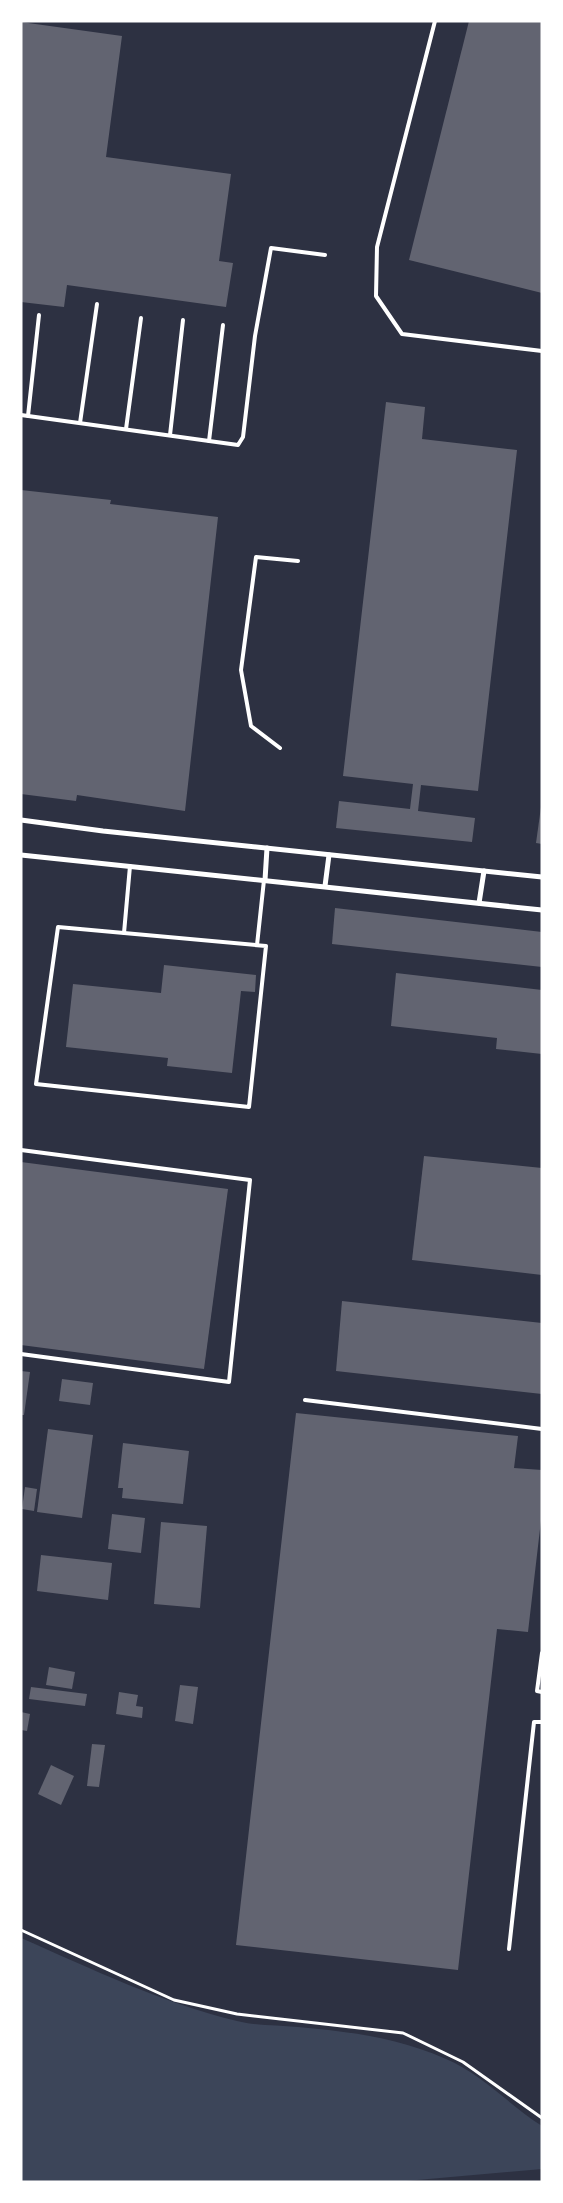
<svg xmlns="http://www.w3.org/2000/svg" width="563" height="2203" font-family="Cabin,sans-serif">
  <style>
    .green { fill: #3c4559 }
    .building { fill: #626471 }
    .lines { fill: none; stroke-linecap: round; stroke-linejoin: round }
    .path { stroke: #fff; stroke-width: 3 }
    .service { stroke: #fff; stroke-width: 4 }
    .minor { stroke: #fff; stroke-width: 5 }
  </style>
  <rect width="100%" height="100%" fill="#2d3142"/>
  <!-- green -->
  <path class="green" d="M21,1938C92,1969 162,2003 237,2021C257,2026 278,2025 298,2027C351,2032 396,2037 446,2059C482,2074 509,2105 542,2126V2169L395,2182H21Z"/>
  <!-- building -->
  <g class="building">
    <path d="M469,21H542V293L409,260Z"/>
    <path d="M21,22L122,36L106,157L231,174L219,261L233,263L226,307L67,285L64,307L21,302Z"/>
    <path d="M386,402L425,407L422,439L517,450L478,791L421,785L418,811L475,818L472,842L336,828L339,801L410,809L413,784L343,776Z"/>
    <path d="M21,490L111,500L110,504L218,517L185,811L77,795L76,801L21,794Z"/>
    <path d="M541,807H542V844L536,843Z"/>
    <path d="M335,908L542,932V967L332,944Z"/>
    <path d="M164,965L256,975L255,992L241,991L232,1073L167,1066L168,1058L66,1047L73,984L161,993Z"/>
    <path d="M396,973L542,990V1054L496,1049L497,1038L391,1026Z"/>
    <path d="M424,1156L542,1168V1275L412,1260Z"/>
    <path d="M21,1162L228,1189L204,1369L21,1345Z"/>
    <path d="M342,1301L542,1323V1394L336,1371Z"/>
    <path d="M21,1371L30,1372L24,1415H21Z"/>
    <path d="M62,1379L93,1383L90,1405L59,1401Z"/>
    <path d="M296,1413L518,1436L514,1468L542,1470V1512L528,1632L497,1629L458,1970L236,1945Z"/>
    <path d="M48,1429L93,1435L82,1518L37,1512Z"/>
    <path d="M123,1443L189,1451L183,1504L122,1498L123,1488H118Z"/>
    <path d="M25,1487L37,1489L34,1511L22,1509Z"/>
    <path d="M112,1514L145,1518L141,1553L108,1549Z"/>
    <path d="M161,1522L207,1526L200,1608L154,1604Z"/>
    <path d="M41,1555L112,1563L108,1600L37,1591Z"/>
    <path d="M49,1667L75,1672L72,1689L46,1685Z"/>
    <path d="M180,1685L198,1687L193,1724L175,1721Z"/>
    <path d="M31,1687L87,1694L85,1706L29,1699Z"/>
    <path d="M119,1692L138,1695L136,1706L143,1707L142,1718L116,1714Z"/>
    <path d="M21,1712L30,1714L27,1731L21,1730Z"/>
    <path d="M92,1744L105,1745L99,1787L87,1786Z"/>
    <path d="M51,1765L74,1776L61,1805L38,1794Z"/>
  </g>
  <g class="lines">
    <!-- path -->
    <path class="path" d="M21,1930L174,2000L237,2014L403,2033L463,2062L542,2118"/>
    <!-- service -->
    <g class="service">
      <path d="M435,21L377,247L376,296L402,334L542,351"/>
      <path d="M21,415L238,445L243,437L255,336L271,248L325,255"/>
      <path d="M28,416L39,315"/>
      <path d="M80,423L97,304"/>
      <path d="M126,429L141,318"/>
      <path d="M170,435L183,320"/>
      <path d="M209,441L223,325"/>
      <path d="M280,748L251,726L241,670L256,557L298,561"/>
      <path d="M58,927L266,946L249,1107L36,1084Z"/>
      <path d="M124,933L130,866"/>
      <path d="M257,945L264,880"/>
      <path d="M21,1150L250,1180L229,1382L21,1354"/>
      <path d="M305,1400L542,1429"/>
      <path d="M542,1653L537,1691L542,1692"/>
      <path d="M509,1949L534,1722H542"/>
    </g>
    <!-- minor -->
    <g class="minor">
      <path d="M21,820L103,831L542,877"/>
      <path d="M21,855L542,910"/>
      <path d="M265,880L267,848"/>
      <path d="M325,886L329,855"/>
      <path d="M479,903L484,871"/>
    </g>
  </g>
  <!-- border -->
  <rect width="563" height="2203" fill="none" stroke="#ffffff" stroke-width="45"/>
</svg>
